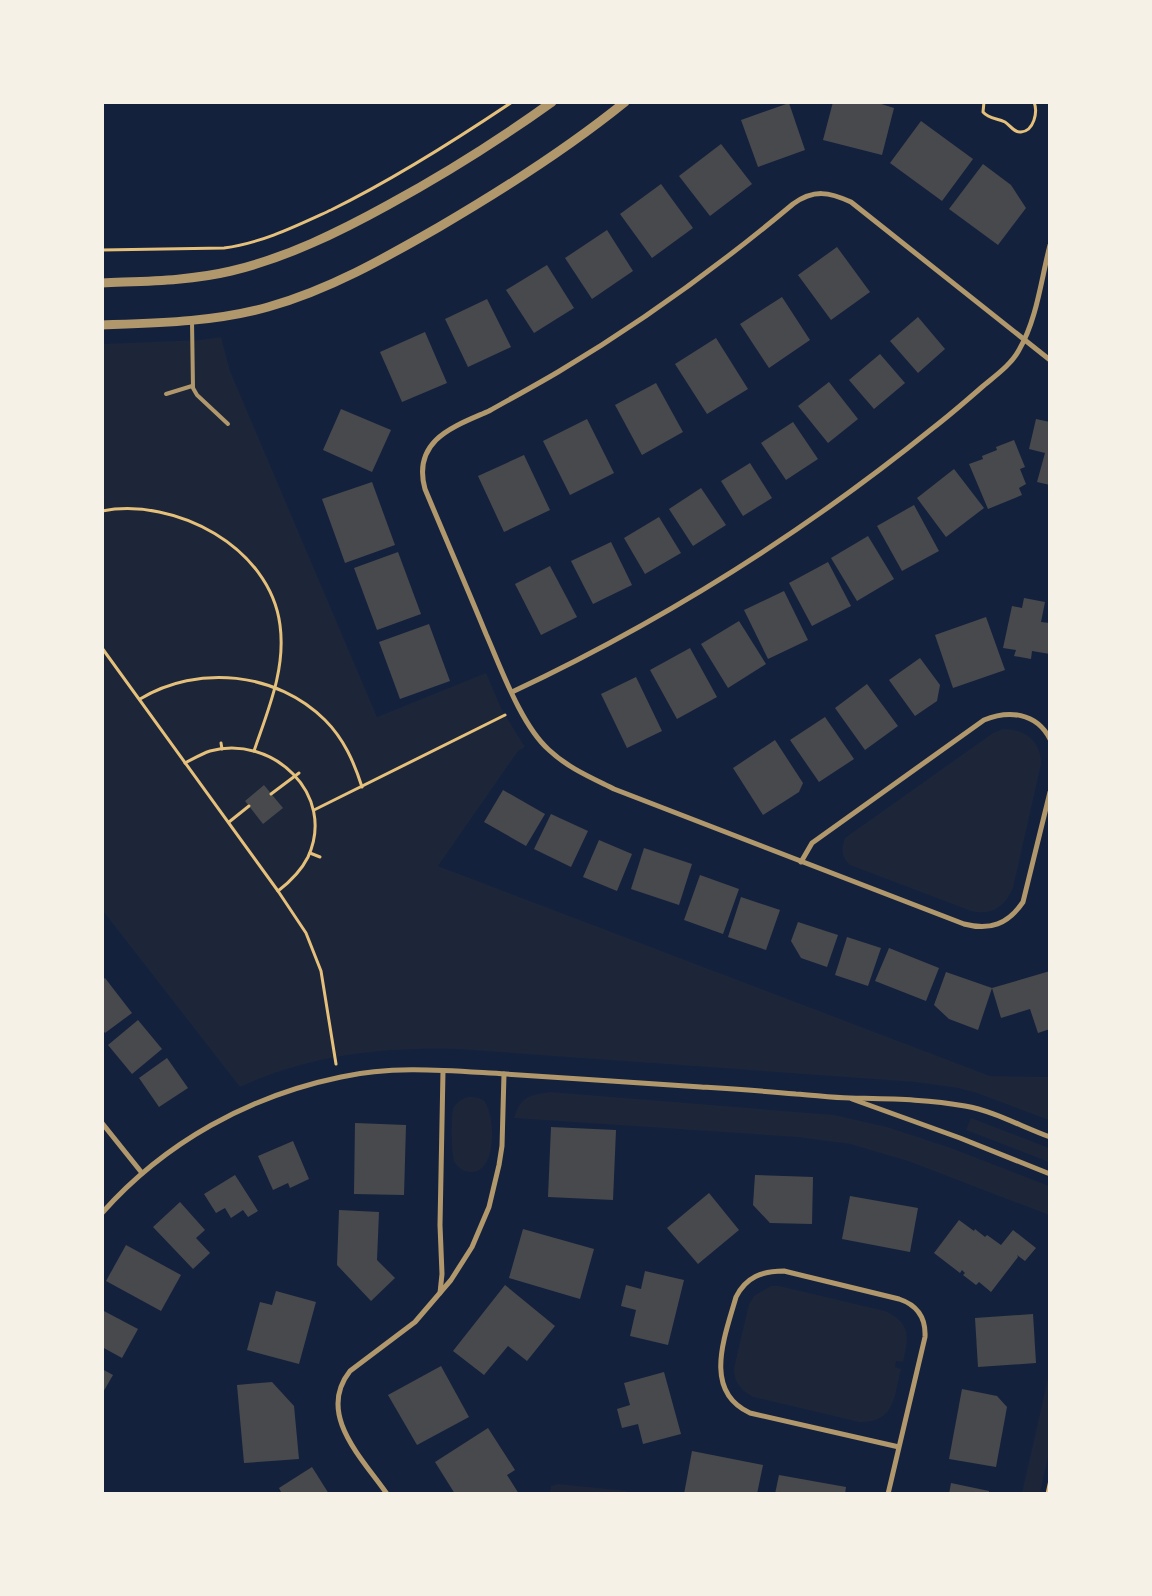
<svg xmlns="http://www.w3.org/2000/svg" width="1152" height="1596" font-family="Mulish,sans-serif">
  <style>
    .green { fill: #1d2539 }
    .building { fill: #48494c }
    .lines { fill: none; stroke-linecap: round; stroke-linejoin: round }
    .path { stroke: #e5c07b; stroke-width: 3 }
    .service { stroke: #b1986c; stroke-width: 4 }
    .minor { stroke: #b1986c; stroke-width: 5 }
    .tertiary { stroke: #b1986c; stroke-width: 9 }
  </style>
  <rect width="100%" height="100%" fill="#14213d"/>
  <!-- green -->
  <g class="green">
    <path d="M221,337L230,371L377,717L486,673L502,710L525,747L518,751L438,866L990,1076L1049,1077V1120L977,1093L958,1088L915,1082L457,1049C383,1047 308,1055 240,1087L103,911V344L200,340Z"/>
    <path d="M1003,729C1026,729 1041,742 1041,764L1013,888C1005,907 991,916 971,911L850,865C841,857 841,849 845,838L993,733Z"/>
    <path d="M551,1092L834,1115L887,1127L951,1148L1049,1186V1215L908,1161L850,1144L797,1137L514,1118C521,1096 529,1095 551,1092Z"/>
    <path d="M468,1097C473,1097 478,1097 483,1100C495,1110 499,1173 471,1172C464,1172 458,1168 455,1163C451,1157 451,1116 453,1109C456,1102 462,1099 468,1097Z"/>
    <path d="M971,1118L1049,1148V1162L966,1130Z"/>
    <path d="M771,1286H779L885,1311C911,1323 909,1337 903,1362L896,1361L895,1367L901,1369C894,1397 895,1423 859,1422L753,1397C741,1390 734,1383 734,1368L749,1304L754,1296Z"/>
    <path d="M1049,1374V1452L1040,1493H1022Z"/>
    <path d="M558,1484L627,1491L624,1494L550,1493L551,1486Z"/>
  </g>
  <!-- building -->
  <g class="building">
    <path d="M833,102H875L894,108L882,155L823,140Z"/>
    <path d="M789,103L805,150L758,167L741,120Z"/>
    <path d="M921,121L973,159L942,201L890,163Z"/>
    <path d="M721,144L752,184L710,216L679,176Z"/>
    <path d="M983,164L1011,185L1026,208L998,245L949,209Z"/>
    <path d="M661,184L693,228L652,258L620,214Z"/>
    <path d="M607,230L633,271L592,299L565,258Z"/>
    <path d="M837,247L870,292L831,320L798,275Z"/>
    <path d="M547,265L574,308L534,333L506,290Z"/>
    <path d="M782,297L810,340L769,368L740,324Z"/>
    <path d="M487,299L511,347L468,367L445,319Z"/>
    <path d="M918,317L945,349L918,373L890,341Z"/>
    <path d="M425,332L447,383L402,402L380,352Z"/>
    <path d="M716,338L748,389L707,414L675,364Z"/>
    <path d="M880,354L905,383L874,409L849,380Z"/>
    <path d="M829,382L858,419L828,443L798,406Z"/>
    <path d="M656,383L683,432L642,455L615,405Z"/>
    <path d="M341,409L391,430L372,472L323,450Z"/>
    <path d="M587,419L614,473L570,495L543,441Z"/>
    <path d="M1036,419L1050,422V485L1037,482L1045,453L1029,449Z"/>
    <path d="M793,422L818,459L786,480L761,443Z"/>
    <path d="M1014,440L1025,467L1020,469L1026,484L1019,488L1022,495L988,509L969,464L983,459L982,456L997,450L996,447Z"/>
    <path d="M524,455L550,510L504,532L478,476Z"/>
    <path d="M750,463L772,498L743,516L721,481Z"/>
    <path d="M954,469L984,508L946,537L917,498Z"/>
    <path d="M372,482L395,545L345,563L322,499Z"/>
    <path d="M701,488L726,525L693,546L669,509Z"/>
    <path d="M914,505L939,551L902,571L877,526Z"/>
    <path d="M659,517L681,553L645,574L624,538Z"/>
    <path d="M868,536L894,579L857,601L831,558Z"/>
    <path d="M611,542L632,585L593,604L571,561Z"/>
    <path d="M398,552L421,614L377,630L354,568Z"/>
    <path d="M828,562L851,606L812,626L789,583Z"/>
    <path d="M550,566L577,617L541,635L515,584Z"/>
    <path d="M784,591L808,640L768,659L744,610Z"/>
    <path d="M1024,598L1045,602L1041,622L1050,623V654L1032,651L1031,659L1014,656L1016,650L1003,648L1012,606L1022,608Z"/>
    <path d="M986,617L1005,670L953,688L935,635Z"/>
    <path d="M739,621L766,664L728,688L701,644Z"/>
    <path d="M429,624L450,681L400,699L379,642Z"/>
    <path d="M690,648L717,697L677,719L650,670Z"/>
    <path d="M920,658L940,685L937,701L915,716L889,680Z"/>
    <path d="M636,677L662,731L627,748L601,694Z"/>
    <path d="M867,684L898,726L865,750L835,708Z"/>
    <path d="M825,717L854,759L819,782L790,740Z"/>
    <path d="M775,740L803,783L799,792L763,815L733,768Z"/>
    <path d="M264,785L283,808L263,824L245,801Z"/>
    <path d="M503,790L545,814L526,846L484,822Z"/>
    <path d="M551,814L588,831L571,867L534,849Z"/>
    <path d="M599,840L632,854L617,891L583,877Z"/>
    <path d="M644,848L692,864L679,905L631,889Z"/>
    <path d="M700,875L739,889L723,934L684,920Z"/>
    <path d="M741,897L780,910L766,950L728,937Z"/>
    <path d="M798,922L838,935L827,967L801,958L791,941Z"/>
    <path d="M847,937L881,948L868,986L835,975Z"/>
    <path d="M889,948L939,968L926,1001L875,981Z"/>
    <path d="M1050,971V1029L1038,1033L1030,1009L1001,1018L992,988Z"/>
    <path d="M946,972L992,988L978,1030L949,1019L934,1005Z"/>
    <path d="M105,978L132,1013L105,1033L102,1029V980Z"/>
    <path d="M138,1020L162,1049L132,1074L108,1045Z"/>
    <path d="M167,1058L188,1088L159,1107L139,1078Z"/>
    <path d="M355,1123L406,1125L404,1195L354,1194Z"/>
    <path d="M551,1127L616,1130L613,1200L548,1197Z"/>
    <path d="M293,1141L309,1179L290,1188L288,1183L273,1190L258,1156Z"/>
    <path d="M235,1175L258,1211L248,1217L243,1210L231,1218L225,1208L216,1213L204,1194Z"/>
    <path d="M755,1175L813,1177L812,1224L770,1223L753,1205Z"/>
    <path d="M709,1193L739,1230L698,1264L667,1228Z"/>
    <path d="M850,1196L918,1208L910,1252L842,1239Z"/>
    <path d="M180,1202L205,1230L196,1238L210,1253L193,1269L153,1227Z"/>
    <path d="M339,1210L379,1212L377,1260L395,1278L371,1301L337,1265Z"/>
    <path d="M959,1220L974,1231L975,1229L985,1237L987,1235L1001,1245L1013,1230L1036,1248L1025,1261L1017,1255L1018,1257L991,1292L979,1282L976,1285L963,1275L965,1273L962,1270L960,1273L934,1253Z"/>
    <path d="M523,1229L594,1249L580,1299L509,1278Z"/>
    <path d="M126,1245L181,1275L161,1311L106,1281Z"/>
    <path d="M645,1271L684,1280L668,1345L630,1336L636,1310L621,1306L626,1285L641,1289Z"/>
    <path d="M505,1285L555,1326L527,1361L508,1346L484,1375L453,1351Z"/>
    <path d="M276,1291L316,1302L299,1364L247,1350L260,1302L272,1305Z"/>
    <path d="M102,1310L138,1329L122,1358L102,1347Z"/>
    <path d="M1033,1314L1036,1363L978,1367L975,1318Z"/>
    <path d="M441,1366L469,1417L417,1445L388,1395Z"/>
    <path d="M102,1369L113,1375L102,1394Z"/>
    <path d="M664,1372L681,1434L643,1444L638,1424L622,1428L617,1409L630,1405L624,1383Z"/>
    <path d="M272,1382L294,1406L299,1459L244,1463L237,1385Z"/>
    <path d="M962,1389L997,1396L1007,1407L996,1467L949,1459Z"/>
    <path d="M488,1428L515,1470L507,1475L519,1494H455L435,1462Z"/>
    <path d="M692,1451L763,1465L757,1494H684Z"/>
    <path d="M312,1467L329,1494H282L279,1488Z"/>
    <path d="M779,1475L846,1487L845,1494H775Z"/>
    <path d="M951,1483L989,1491V1494H949Z"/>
  </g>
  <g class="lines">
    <!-- path -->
    <g class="path">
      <path d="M984,102L983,112C989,119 997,118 1005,122C1010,125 1014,133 1021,132C1034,131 1038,112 1034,102"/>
      <path d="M102,250L224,248C262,243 296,226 331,210C394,179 454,141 512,102"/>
      <path d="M102,511C175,497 270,547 280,625C286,669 268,710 254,751"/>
      <path d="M102,648L278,891L306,933L321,971L336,1064"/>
      <path d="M140,699C198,664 277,672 325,720C344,739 354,762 362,787"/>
      <path d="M221,743L222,749"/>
      <path d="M185,763C193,759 201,754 210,751C272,734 337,794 308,857C301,871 291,881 278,891"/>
      <path d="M271,794L299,773"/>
      <path d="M314,810L505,715"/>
      <path d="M229,822L249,806"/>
      <path d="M310,853L320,857"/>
      <path d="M1047,1494L1050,1480"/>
    </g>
    <!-- service -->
    <g class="service">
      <path d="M192,321L193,388L197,395L228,424"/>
      <path d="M166,394L192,386"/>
    </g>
    <!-- minor -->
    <g class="minor">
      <path d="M1050,360L851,202C829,192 814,189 793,204C719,266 642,322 558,372C536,385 512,398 489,411C471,419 449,427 436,440C422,454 420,471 425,489C445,537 466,585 486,634C501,668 521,725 549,750C568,768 592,778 614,789L964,924C990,931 1008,924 1023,902L1050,792"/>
      <path d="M512,692C663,621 803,533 933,428C950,415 966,401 982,387C995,376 1011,365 1019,350C1037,319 1041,280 1050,245"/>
      <path d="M801,862L812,843L984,720C1008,710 1036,712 1050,739"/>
      <path d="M852,1099L960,1138L1050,1174"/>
      <path d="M102,1123L142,1173"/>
      <path d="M102,1213C165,1142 249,1096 341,1077C395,1065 451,1071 506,1074C571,1078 636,1083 701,1087C732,1089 764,1091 796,1094C814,1095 832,1098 850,1098C889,1099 927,1099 965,1106C994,1111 1022,1127 1050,1137"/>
      <path d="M440,1293L442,1274L440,1225L443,1071"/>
      <path d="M387,1494C362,1458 316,1414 350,1371L415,1322L451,1280L472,1247L489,1207L499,1165L502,1146L504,1074"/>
      <path d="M888,1494L925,1337C926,1318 917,1305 899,1299L784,1271C762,1271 746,1277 736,1297C725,1336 702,1391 750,1413L899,1447"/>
    </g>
    <!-- tertiary -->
    <g class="tertiary">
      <path d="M102,283C145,281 189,281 231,271C286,258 339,232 388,205C445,174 499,140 552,102"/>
      <path d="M102,325C158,323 214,322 268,307C329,290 385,258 439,227C504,189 567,149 625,102"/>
    </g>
  </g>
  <!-- border -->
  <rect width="1152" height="1596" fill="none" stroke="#f6f1e7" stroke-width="208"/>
</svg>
